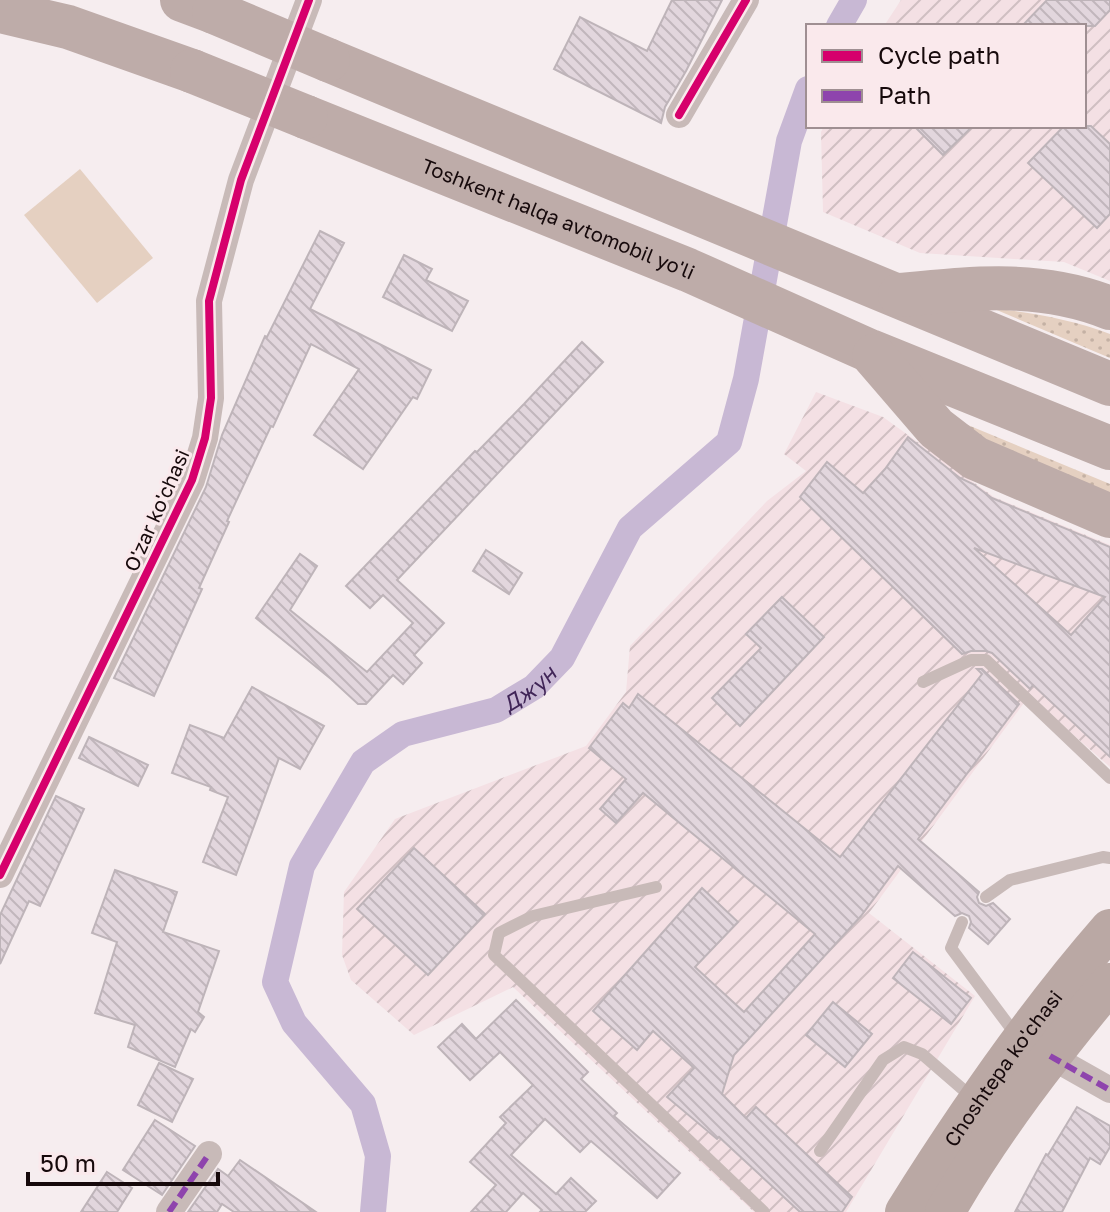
<svg xmlns="http://www.w3.org/2000/svg" width="1110" height="1212" font-family="'Golos Text',sans-serif">
  <style>
    .industrial { fill: url(#industrial-furrows) }
    .grass { fill: url(#grass-dots) }
    .pitch { fill: #e5d0c1 }
    .lines { fill: none; stroke-linecap: round; stroke-linejoin: round }
    .canal { stroke: #c8b8d4; stroke-width: 26 }
    .building { fill: url(#building-back-hatch); stroke: #beb4b9; stroke-width: 2; fill-rule: evenodd }
    .lane { stroke: #c8bab8; stroke-width: 12 }
    .street { stroke: #c8bab8; stroke-width: 26 }
    .primary { stroke: #baa8a4; stroke-width: 40 }
    .highway { stroke: #beaca9; stroke-width: 44 }
    .highway-bridge { stroke: #beaca9; stroke-width: 44 }
    .quiet { stroke: #8e44ad; stroke-width: 6; stroke-dasharray: 12 6; stroke-linecap: butt }
    .cycleway-casing { stroke: #fae9ec; stroke-width: 13 }
    .cycleway { stroke: #d6006c; stroke-width: 8 }
    .labels { text-anchor: middle; dominant-baseline: central; stroke-width: 6; stroke-linejoin: round; paint-order: stroke }
    .street-label { font-size: 20px; fill: #16090b; stroke: #fae9ec }
    .water-label { font-size: 22px; font-style: italic; fill: #402557; stroke: #fae9ec }
  </style>
  <defs>
    <pattern id="industrial-furrows" width="10" height="10" patternUnits="userSpaceOnUse" patternTransform="scale(2)"><rect width="10" height="10" fill="#f4e0e4"/><path d="M-1 1l2-2M0 10L10 0M9 11l2-2" fill="none" stroke="#d0bfc2"/></pattern>
    <pattern id="grass-dots" width="8" height="8" patternUnits="userSpaceOnUse" patternTransform="scale(2)"><rect width="8" height="8" fill="#e5d0c1"/><path d="M2 2h.1M6 6h.1" fill="none" stroke="#c4b1a4" stroke-width="1.8" stroke-linecap="round"/></pattern>
    <pattern id="building-back-hatch" width="6" height="6" patternUnits="userSpaceOnUse" patternTransform="scale(2)"><rect width="6" height="6" fill="#e2d6dd"/><path d="M-1 5l2 2M0 0l6 6M5-1l2 2" fill="none" stroke="#c1b6bc"/></pattern>
  </defs>
  <rect width="100%" height="100%" fill="#f6edef"/>
  <!-- industrial -->
  <g class="industrial">
    <path d="M901,0H1110V281L1064,262L920,253L823,212L821,132L824,126H1084V26H884Z"/>
    <path d="M816,392L883,417L994,497L1110,545V767L1029,696L869,913L975,996L846,1212H754L513,987L414,1035L351,980L342,955L344,892L395,819L586,746L626,692L630,646L767,501L806,471L784,454Z"/>
  </g>
  <!-- grass -->
  <g class="grass">
    <path d="M992,308C1033,313 1071,319 1110,334V358Z"/>
    <path d="M946,416L1110,484V496L984,443Z"/>
  </g>
  <!-- pitch -->
  <path class="pitch" d="M80,169L153,258L97,303L24,215Z"/>
  <g class="lines">
    <!-- canal -->
    <g class="canal">
      <path d="M839,26L854,0"/>
      <path id="s1" d="M373,1212L378,1156L363,1104L294,1023L275,982L302,866L363,762L403,734L496,710L534,687L562,658L630,528L729,442L746,379L789,141L808,89"/>
    </g>
  </g>
  <!-- building -->
  <g class="building">
    <path d="M672,0H722L686,71L665,107L661,123L554,69L580,17L647,51Z"/>
    <path d="M1047,0H1110V10L1095,26H1022Z"/>
    <path d="M914,126H973L943,155Z"/>
    <path d="M1064,126H1091L1110,144V214L1097,228L1028,163Z"/>
    <path d="M320,231L344,243L310,309L431,370L417,399L413,397L363,469L314,435L359,369L311,344L273,427L271,426L227,521L229,522L199,588L202,589L154,696L114,678L206,487L222,435L265,336L267,337Z"/>
    <path d="M404,255L432,269L426,280L468,301L452,331L383,297Z"/>
    <path d="M582,342L603,362L397,580L444,623L414,655L422,663L403,684L393,675L366,704H358L331,679L256,618L300,554L317,566L290,610L367,672L413,623L383,595L370,608L346,586L475,451L477,452L524,404Z"/>
    <path d="M908,437L960,478L973,484L992,498L1110,547V757L1033,685L1030,689L992,653L986,651H971L962,654L800,497L827,462L863,493L885,469ZM974,548L1105,597L1071,635Z"/>
    <path d="M486,550L522,573L509,594L473,571Z"/>
    <path d="M782,597L824,637L740,726L712,698L761,648L746,634Z"/>
    <path d="M977,669H982L1019,704L918,839L979,892L977,897L979,903L986,906L993,903L1010,919L988,944L969,928L971,922L969,916L962,913L955,916L898,866L861,916L734,1055L722,1094L746,1118L756,1107L852,1197L842,1212H800L719,1137L717,1139L667,1097L694,1068L653,1031L637,1050L593,1011L702,888L738,922L695,967L744,1012L815,934L643,793L616,823L600,809L626,779L589,748L623,703L629,708L638,694L840,857L982,674Z"/>
    <path d="M252,687L324,726L300,769L279,758L236,875L203,862L228,797L210,790L211,787L172,773L190,725L224,738Z"/>
    <path d="M89,737L148,765L138,786L79,758Z"/>
    <path d="M56,796L84,809L40,906L29,901L0,964V915Z"/>
    <path d="M414,848L485,914L428,975L357,909Z"/>
    <path d="M115,870L177,892L163,932L219,951L198,1012L204,1017L195,1032L191,1029L175,1067L128,1047L135,1025L95,1013L117,942L92,933Z"/>
    <path d="M913,952L971,998L951,1024L893,978Z"/>
    <path d="M516,1000L588,1072L581,1079L617,1113L614,1116L680,1173L657,1198L591,1141L580,1152L545,1119L511,1155L556,1194L571,1178L596,1201L585,1212H540L542,1210L523,1193L506,1212H471L496,1185L470,1162L506,1123L500,1117L533,1085L500,1052L470,1080L438,1047L462,1024L476,1039Z"/>
    <path d="M833,1002L872,1034L845,1067L806,1035Z"/>
    <path d="M159,1063L193,1079L172,1122L138,1105Z"/>
    <path d="M1077,1107L1110,1126V1147L1100,1164L1090,1158L1062,1212H1015L1046,1154L1048,1155Z"/>
    <path d="M155,1120L195,1146L162,1195L123,1170Z"/>
    <path d="M240,1160L316,1212H234L222,1204L217,1212H188L218,1169L228,1176Z"/>
    <path d="M107,1172L132,1188L117,1212H81Z"/>
  </g>
  <g class="lines">
    <!-- lane -->
    <g class="lane">
      <path d="M923,682L971,660H986L1110,778"/>
      <path d="M656,887L533,916L499,933L494,955L764,1212"/>
      <path d="M986,897L1010,880L1103,857L1110,858"/>
      <path d="M962,922L951,948L1016,1035"/>
      <path d="M820,1151L883,1060L904,1047L922,1054L974,1099"/>
    </g>
    <!-- street -->
    <g class="street">
      <path d="M679,115L746,0"/>
      <path d="M0,875L192,480L205,438L211,398L209,301L241,180L309,0"/>
      <path d="M1050,1056L1110,1090"/>
      <path d="M169,1212L209,1154"/>
    </g>
    <!-- primary -->
    <g class="primary">
      <path id="s2" d="M905,1212C967,1113 1033,1017 1110,929"/>
      <path d="M945,1212C992,1130 1050,1055 1110,983"/>
    </g>
    <!-- highway -->
    <g class="highway">
      <path d="M182,0L214,12"/>
      <path d="M0,11L68,27L192,71"/>
      <path d="M328,60L1110,384"/>
      <path id="s3" d="M306,117L688,270L870,351L1110,448"/>
      <path d="M900,295C973,288 1040,280 1110,308"/>
      <path d="M874,356L936,428L975,458L1110,516"/>
    </g>
    <!-- highway-bridge -->
    <g class="highway-bridge">
      <path d="M214,12L328,60"/>
      <path d="M192,71L306,117"/>
    </g>
    <!-- quiet -->
    <g class="quiet">
      <path d="M1050,1056L1110,1090"/>
      <path d="M169,1212L209,1154"/>
    </g>
    <!-- cycleway casing -->
    <g class="cycleway-casing">
      <g id="cycleway">
        <path d="M679,115L746,0"/>
        <path d="M0,875L192,480L205,438L211,398L209,301L241,180L309,0"/>
      </g>
    </g>
    <!-- cycleway -->
    <use href="#cycleway" class="cycleway"/>
  </g>
  <g class="labels">
    <!-- street labels -->
    <g class="street-label">
      <text stroke="none"><textPath href="#s3" startOffset="272">Toshkent halqa avtomobil yo'li</textPath></text>
      <text transform="translate(156 510) rotate(-66)">O'zar ko'chasi</text>
      <text stroke="none"><textPath href="#s2" startOffset="174">Choshtepa ko'chasi</textPath></text>
    </g>
    <!-- water labels -->
    <g class="water-label">
      <text stroke="none"><textPath href="#s1" startOffset="686">Джун</textPath></text>
    </g>
  </g>
  <!-- legend -->
  <rect x="806" y="24" width="280" height="104" fill="#fae9ec" stroke="#9f8f92" stroke-width="2"/>
  <rect x="822" y="50" width="40" height="12" fill="#d6006c" stroke="#9f8f92" stroke-width="2"/>
  <text x="878" y="64" font-size="24" fill="#16090b">Cycle path</text>
  <rect x="822" y="90" width="40" height="12" fill="#8e44ad" stroke="#9f8f92" stroke-width="2"/>
  <text x="878" y="104" font-size="24" fill="#16090b">Path</text>
  <!-- scale -->
  <path d="M28 1172v12h190v-12" fill="none" stroke="#16090b" stroke-width="4"/>
  <text x="40" y="1172" font-size="24" fill="#16090b" stroke="#fae9ec" stroke-width="6" paint-order="stroke">50 m</text>
</svg>
